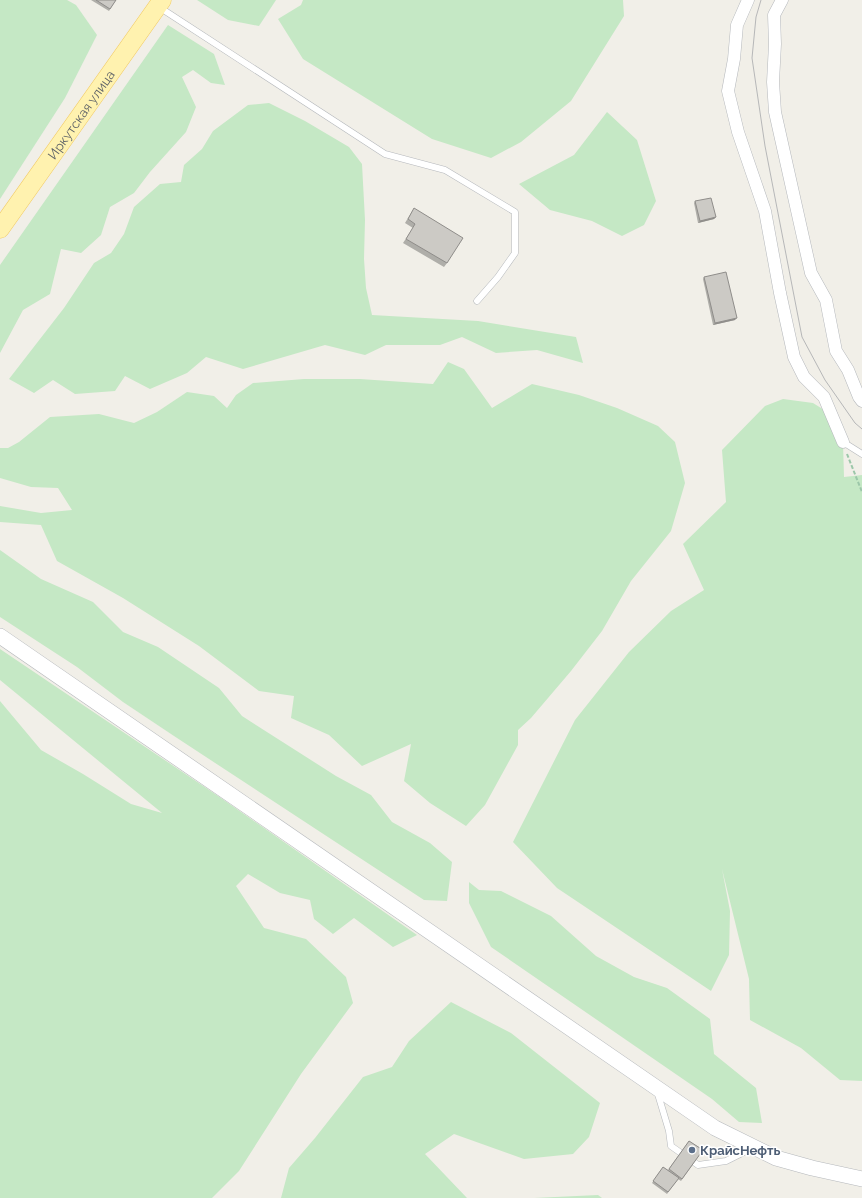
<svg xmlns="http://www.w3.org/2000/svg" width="862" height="1198" font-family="Raleway,sans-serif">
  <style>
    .green { fill: #c5e8c5 }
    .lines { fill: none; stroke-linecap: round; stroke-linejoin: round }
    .service-casing { stroke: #b5b8bc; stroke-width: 7 }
    .minor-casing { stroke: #b5b8bc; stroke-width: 13 }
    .tertiary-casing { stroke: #b5b8bc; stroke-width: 16 }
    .primary-casing { stroke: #f2c960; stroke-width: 19 }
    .path { stroke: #9cc7a9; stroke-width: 2; stroke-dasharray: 4 2; stroke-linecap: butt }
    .service { stroke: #fff; stroke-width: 6 }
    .minor { stroke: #fff; stroke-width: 12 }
    .tertiary { stroke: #fff; stroke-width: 15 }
    .primary { stroke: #fff2af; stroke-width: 18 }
    .tram { stroke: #b6b7b8; stroke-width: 1 }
    .wall { fill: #afaea9 }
    .shaded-wall { fill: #8f8d8a }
    .building { fill: #cccac5; stroke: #8f8d8a }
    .service-dot { fill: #5c6f8a; stroke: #fff; stroke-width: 1.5 }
    .labels { text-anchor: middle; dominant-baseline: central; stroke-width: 3; stroke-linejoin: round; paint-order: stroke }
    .street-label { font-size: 13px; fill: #5f6368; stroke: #fff }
    .service-label { font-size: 13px; font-weight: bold; fill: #4e5e75; stroke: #fff; text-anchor: start }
  </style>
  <rect width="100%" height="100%" fill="#f1efe8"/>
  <!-- green -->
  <g class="green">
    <path d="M0,0H67L76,5L97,35L65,98L0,199Z"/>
    <path d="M197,0H276L259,26L228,20Z"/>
    <path d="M303,0H623L624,16L571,101L521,142L491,158L432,139L303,59L278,19L301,5Z"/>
    <path d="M168,25L214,54L225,85L211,83L193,70L182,77L196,107L186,132L150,172L134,193L110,207L101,235L81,253L61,249L50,294L23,310L0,353V265Z"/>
    <path d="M269,103L305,121L349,147L362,164L365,220L364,259L366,288L372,315L478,321L576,337L583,363L537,350L496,353L462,337L440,345H386L365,355L325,345L243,369L206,357L187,373L150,389L125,376L115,391L75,394L53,380L34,393L9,379L64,308L94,263L111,253L124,234L134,207L160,184L181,182L184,165L202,149L213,131L248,105Z"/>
    <path d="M607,112L637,140L656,201L644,225L622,236L592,221L550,210L519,184L574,155Z"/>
    <path d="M448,362L464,369L492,408L532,384L579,395L617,408L658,426L675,442L685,483L671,531L631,581L602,631L571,671L531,718L518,730V745L485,805L466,826L430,803L404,781L411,744L362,766L329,735L291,718L294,696L259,691L199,646L123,598L57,561L41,525L0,522V506L41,513L72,510L58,488L31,487L0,478V448H8L19,442L50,417L99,414L134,423L157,412L187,392L214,396L227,408L236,395L253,383L304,379H360L433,384Z"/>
    <path d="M783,399L813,403L837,418L843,442L844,477L862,475V1081L840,1080L801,1048L750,1020L749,979L722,869L730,911L729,955L711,991L557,888L513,842L575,720L629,652L671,611L704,590L683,544L726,502L722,450L765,406Z"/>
    <path d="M0,550L41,579L93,602L123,632L158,647L219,688L242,716L336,776L371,795L392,822L430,843L452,862L447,901L424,900L174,736L123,702L77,667L0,617Z"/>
    <path d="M0,649L221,798L417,935L393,947L354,918L333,934L314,919L310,900L280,893L248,874L236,886L264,928L306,939L346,977L353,1003L301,1074L239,1171L212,1198H0V701L41,750L83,774L131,804L162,813L0,680Z"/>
    <path d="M469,882L479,890L501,891L551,916L596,956L634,977L667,988L710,1019L714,1054L756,1088L762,1123L739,1122L712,1099L491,947L469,903Z"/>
    <path d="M451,1002L511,1033L600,1103L589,1137L573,1154L524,1159L454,1134L425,1154L467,1198H281L289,1168L315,1138L363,1077L392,1067L409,1041Z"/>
    <path d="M598,1195L602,1198H534Z"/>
  </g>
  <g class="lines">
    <!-- service casing -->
    <g class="service-casing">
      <g id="service">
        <path d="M159,7L385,154L445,170L515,212V253L498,277L477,301"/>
        <path d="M843,442L862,454"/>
        <path d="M657,1091L669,1131L671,1146L698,1165L726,1161L752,1148"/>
      </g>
    </g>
    <!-- minor casing -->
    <g class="minor-casing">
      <g id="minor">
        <path d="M748,0L737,25L734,59L728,91L738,132L765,211L780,293L794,357L804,377L824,397L843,442"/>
        <path d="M782,0L774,15L775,44L773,82L775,112L811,273L826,300L836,351L848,370L859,397L862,401"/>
      </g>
    </g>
    <!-- tertiary casing -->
    <g class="tertiary-casing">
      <path id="tertiary" d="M0,636L715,1128L776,1158L812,1168L862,1179"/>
    </g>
    <!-- primary casing -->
    <g class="primary-casing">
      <g id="primary">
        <path id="s1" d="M0,229L162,0"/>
      </g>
    </g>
    <!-- path -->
    <path class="path" d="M847,454L862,492"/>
    <!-- service -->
    <use href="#service" class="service"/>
    <!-- minor -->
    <use href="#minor" class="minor"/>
    <!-- tertiary -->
    <use href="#tertiary" class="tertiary"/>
    <!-- primary -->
    <use href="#primary" class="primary"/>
    <!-- tram -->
    <path class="tram" d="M761,0L756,17L752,58L765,146L802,337L825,380L855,423L862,429"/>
  </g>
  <!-- wall -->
  <g class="wall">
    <path d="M91,0H116L109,11Z"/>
    <path d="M695,201L716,217L714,219L698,223L694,203Z"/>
    <path d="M414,208L447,263L444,267L403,243L413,228L405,223Z"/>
    <path d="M704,277L735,320L713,325L703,279Z"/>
    <path d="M689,1141L703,1150L681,1181L678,1179L667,1194L652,1183L663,1167L668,1170Z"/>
  </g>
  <!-- shaded-wall -->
  <g class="shaded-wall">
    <path d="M716,217L714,219L698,223L700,221Z"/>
    <path d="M737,318L735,320L713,325L715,323Z"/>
  </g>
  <!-- building -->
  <g class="building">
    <path d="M96,0H116L110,9Z"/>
    <path d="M711,198L716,217L700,221L695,201Z"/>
    <path d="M414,208L463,238L447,263L406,239L415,224L408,219Z"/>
    <path d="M726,272L737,318L715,323L704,277Z"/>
    <path d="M689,1141L703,1150L682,1179L669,1169Z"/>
    <path d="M663,1167L679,1178L668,1192L653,1181Z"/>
  </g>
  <!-- markers -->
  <circle class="service-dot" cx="692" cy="1150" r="4"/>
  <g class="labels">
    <!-- street labels -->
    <g class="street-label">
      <text stroke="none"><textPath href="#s1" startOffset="140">Иркутская улица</textPath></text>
    </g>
    <!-- service labels -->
    <g class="service-label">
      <text x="700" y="1150">КрайсНефть</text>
    </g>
  </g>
</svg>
